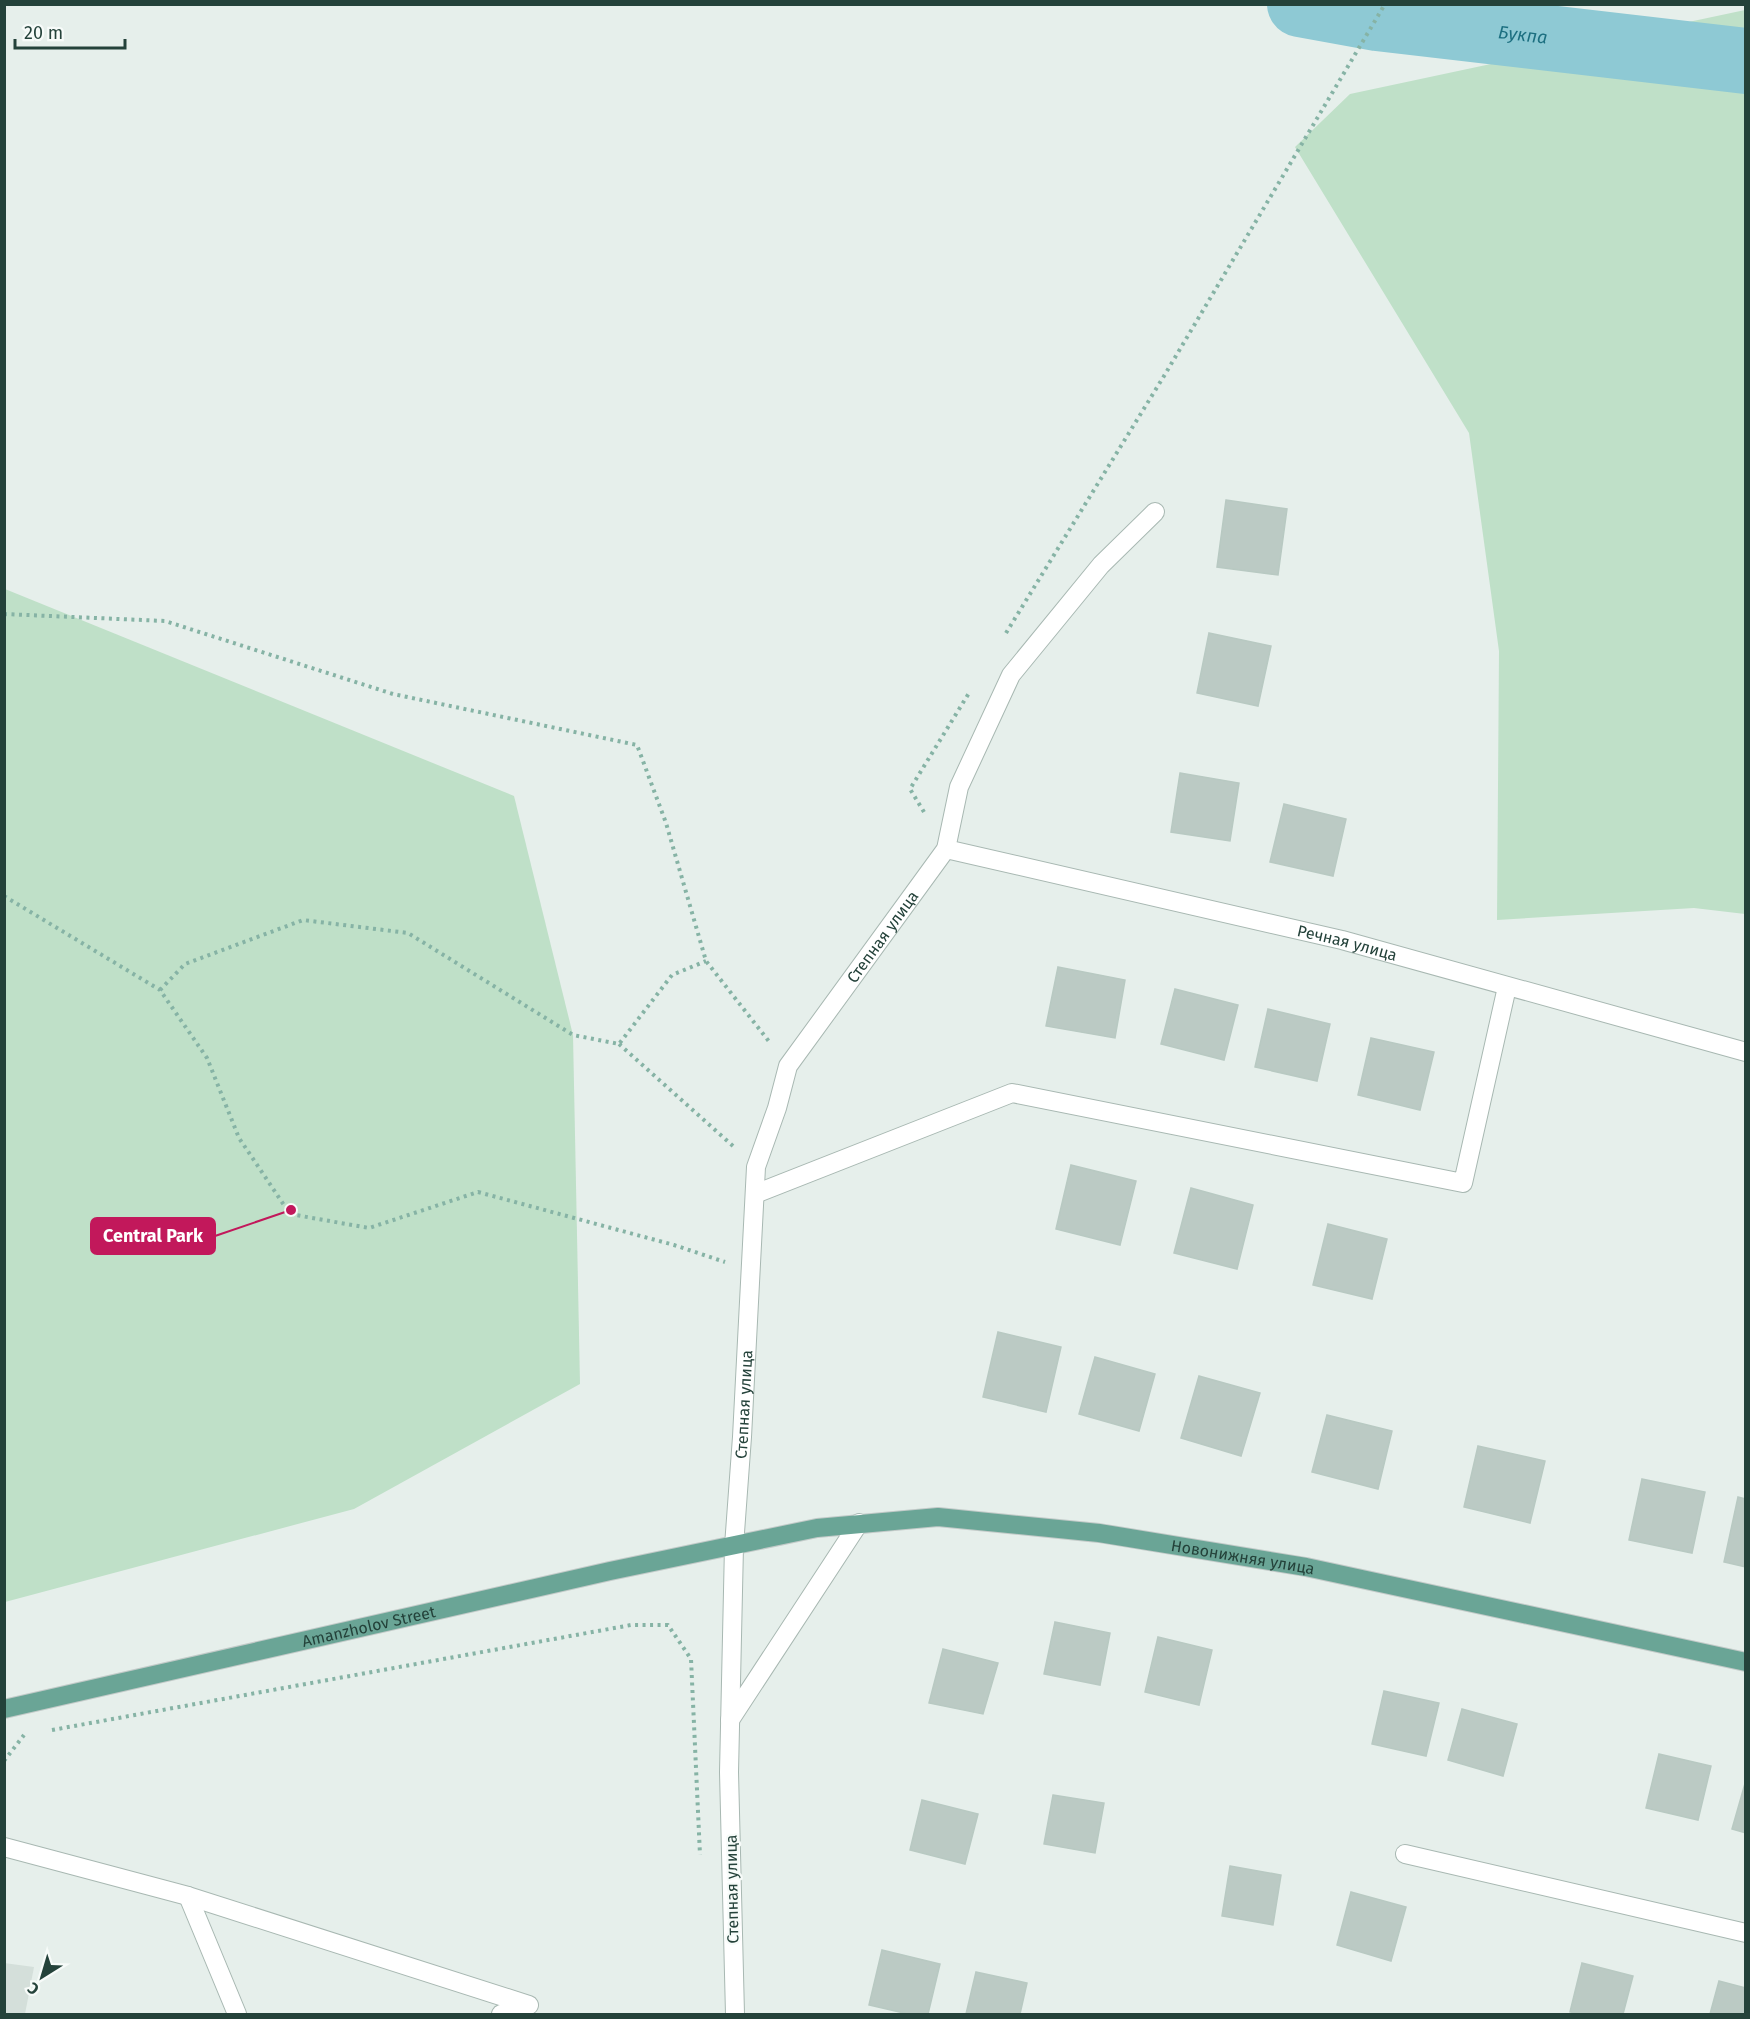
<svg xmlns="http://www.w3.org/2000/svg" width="1750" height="2019" font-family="'Fira Sans',sans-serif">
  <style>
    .built { fill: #d4dfda }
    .green { fill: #bfe0c8 }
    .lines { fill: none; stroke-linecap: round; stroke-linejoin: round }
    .river { stroke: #8ec9d4; stroke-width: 66 }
    .building { fill: #bbcac4; stroke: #b8c9c2; stroke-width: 1.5 }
    .minor-casing { stroke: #a8b8b2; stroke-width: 20 }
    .major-casing { stroke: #c2cac8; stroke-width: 20 }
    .path { stroke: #86b3a5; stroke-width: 4; stroke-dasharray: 3 4.5; stroke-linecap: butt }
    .minor { stroke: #fff; stroke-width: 18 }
    .major { stroke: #6aa596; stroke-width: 18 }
    .labels { text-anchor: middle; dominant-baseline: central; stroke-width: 4.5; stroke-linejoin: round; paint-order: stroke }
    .street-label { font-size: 16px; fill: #24423a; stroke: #f7fbf9 }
    .water-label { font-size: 18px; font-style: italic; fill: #1c6f80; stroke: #f7fbf9 }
    .leader { fill: none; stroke: #c2185b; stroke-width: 2 }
    .callout-dot { fill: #c2185b; stroke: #f7fbf9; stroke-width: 2 }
    .callout { fill: #c2185b; stroke: #c2185b; stroke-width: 2 }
    .callout-label { font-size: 18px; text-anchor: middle; font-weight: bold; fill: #fff }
  </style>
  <rect width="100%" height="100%" fill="#e6efeb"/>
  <!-- built -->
  <path class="built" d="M4,1963L34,1967L25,2014H5Z"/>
  <!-- green -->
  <g class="green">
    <path d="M1745,10V914L1694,908L1497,920L1499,651L1469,433L1295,147L1350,94Z"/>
    <path d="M5,589L514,796L573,1035L580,1384L354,1509L5,1602Z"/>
  </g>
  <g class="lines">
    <!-- river -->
    <path class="river" id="s1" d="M1300,4L1377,18L1746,61"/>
  </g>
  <!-- building -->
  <g class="building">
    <path d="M1226,500L1287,509L1278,575L1217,567Z"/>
    <path d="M1209,633L1271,646L1258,706L1197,693Z"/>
    <path d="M1180,773L1239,783L1230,841L1171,832Z"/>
    <path d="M1284,804L1346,819L1333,876L1270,862Z"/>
    <path d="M1058,967L1125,980L1115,1038L1046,1026Z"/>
    <path d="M1175,989L1238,1005L1224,1060L1161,1044Z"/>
    <path d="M1268,1009L1330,1024L1317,1081L1255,1067Z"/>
    <path d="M1371,1038L1434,1052L1420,1110L1358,1095Z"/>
    <path d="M1071,1165L1136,1181L1120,1245L1056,1229Z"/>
    <path d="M1191,1188L1253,1205L1237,1269L1174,1253Z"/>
    <path d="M1328,1224L1387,1239L1372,1299L1313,1285Z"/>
    <path d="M998,1332L1061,1347L1046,1412L983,1397Z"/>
    <path d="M1095,1357L1155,1374L1139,1431L1079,1414Z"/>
    <path d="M1199,1376L1260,1393L1241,1456L1181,1438Z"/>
    <path d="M1327,1415L1392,1431L1378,1489L1312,1472Z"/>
    <path d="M1478,1446L1545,1461L1530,1523L1464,1507Z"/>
    <path d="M1642,1479L1705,1492L1692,1553L1629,1540Z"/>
    <path d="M1738,1497L1746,1499V1567L1724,1562Z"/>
    <path d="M1055,1622L1110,1633L1100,1685L1044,1674Z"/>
    <path d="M1158,1637L1212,1650L1199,1705L1145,1692Z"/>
    <path d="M943,1649L998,1663L983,1714L929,1703Z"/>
    <path d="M1384,1691L1439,1703L1426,1756L1372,1744Z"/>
    <path d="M1462,1709L1517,1724L1503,1776L1448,1760Z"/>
    <path d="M1659,1754L1711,1766L1698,1820L1646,1808Z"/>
    <path d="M1746,1780V1833L1732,1829Z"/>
    <path d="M1053,1795L1104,1803L1095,1853L1044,1844Z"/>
    <path d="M922,1800L978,1814L965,1864L910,1850Z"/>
    <path d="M1230,1866L1281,1875L1273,1925L1222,1916Z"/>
    <path d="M1351,1892L1406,1907L1391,1961L1337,1945Z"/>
    <path d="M882,1950L940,1964L928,2014H908L869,2005Z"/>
    <path d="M1582,1963L1633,1976L1623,2014H1581L1570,2012Z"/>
    <path d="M976,1972L1027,1983L1020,2014H966Z"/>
    <path d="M1719,1981L1746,1988V2014H1710Z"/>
  </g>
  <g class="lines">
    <!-- minor casing -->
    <g class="minor-casing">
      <g id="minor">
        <path id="s2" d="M946,849L1342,940L1746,1052"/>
        <path d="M755,1194L1012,1093L1463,1183L1507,987"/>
        <path d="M730,1720L859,1523"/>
        <path d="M4,1847L188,1896L529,2005L501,2014"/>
        <path d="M1405,1854L1746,1933"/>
        <path d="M188,1896L237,2014"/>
        <path id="s3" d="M735,2014L729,1772L734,1546L742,1437L756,1167L777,1108L788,1066L946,849L959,787L1011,675L1101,565L1155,512"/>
      </g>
    </g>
    <!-- major casing -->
    <g class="major-casing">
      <g id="major">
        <path id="s4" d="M4,1709L610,1571L817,1528L938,1517L1099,1533L1306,1567L1746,1662"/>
      </g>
    </g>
    <!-- path -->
    <g class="path">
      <path d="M4,614L165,621L393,694L637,745L666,823L706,961L771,1044"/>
      <path d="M1006,633L1164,376L1385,4"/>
      <path d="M924,812L910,789L969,693"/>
      <path d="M4,896L160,990L207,1058L239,1138L290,1214L369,1228L478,1192L674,1245L725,1262"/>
      <path d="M160,990L185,964L303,920L408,933L573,1035L619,1044L672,975L706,961"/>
      <path d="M619,1044L734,1147"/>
      <path d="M52,1730L631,1625H668L691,1659L700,1855"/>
      <path d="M4,1761L24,1735"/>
    </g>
    <!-- minor -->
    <use href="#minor" class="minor"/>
    <!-- major -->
    <use href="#major" class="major"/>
  </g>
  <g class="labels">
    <!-- street labels -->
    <g class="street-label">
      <text stroke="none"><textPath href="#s3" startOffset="1114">Степная улица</textPath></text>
      <text stroke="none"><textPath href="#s2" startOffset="412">Речная улица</textPath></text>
      <text stroke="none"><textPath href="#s3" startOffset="610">Степная улица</textPath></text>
      <text stroke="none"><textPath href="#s4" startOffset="1262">Новонижняя улица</textPath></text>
      <text stroke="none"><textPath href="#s4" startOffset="374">Amanzholov Street</textPath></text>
      <text transform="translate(732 1889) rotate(-91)">Степная улица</text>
    </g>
    <!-- water labels -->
    <g class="water-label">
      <text stroke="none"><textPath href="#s1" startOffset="225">Букпа</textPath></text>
    </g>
  </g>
  <!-- callouts -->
  <path class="leader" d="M291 1210L215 1236"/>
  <circle class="callout-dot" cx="291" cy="1210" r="6"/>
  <rect class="callout" x="91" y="1218" width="124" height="36" rx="6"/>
  <g class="callout-label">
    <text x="153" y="1242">Central Park</text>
  </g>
  <!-- border -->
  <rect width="1750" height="2019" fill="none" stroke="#24423a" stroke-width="12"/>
  <!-- north arrow -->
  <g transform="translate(42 1977) rotate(217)" stroke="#f7fbf9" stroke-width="4.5" paint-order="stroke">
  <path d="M0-4.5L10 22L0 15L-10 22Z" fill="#24423a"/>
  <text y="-9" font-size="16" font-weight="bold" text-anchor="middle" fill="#24423a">С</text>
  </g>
  <!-- scale -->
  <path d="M15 39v9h110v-9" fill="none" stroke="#24423a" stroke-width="3"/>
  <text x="24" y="39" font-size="18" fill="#24423a" stroke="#f7fbf9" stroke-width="4.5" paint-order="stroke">20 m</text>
</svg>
